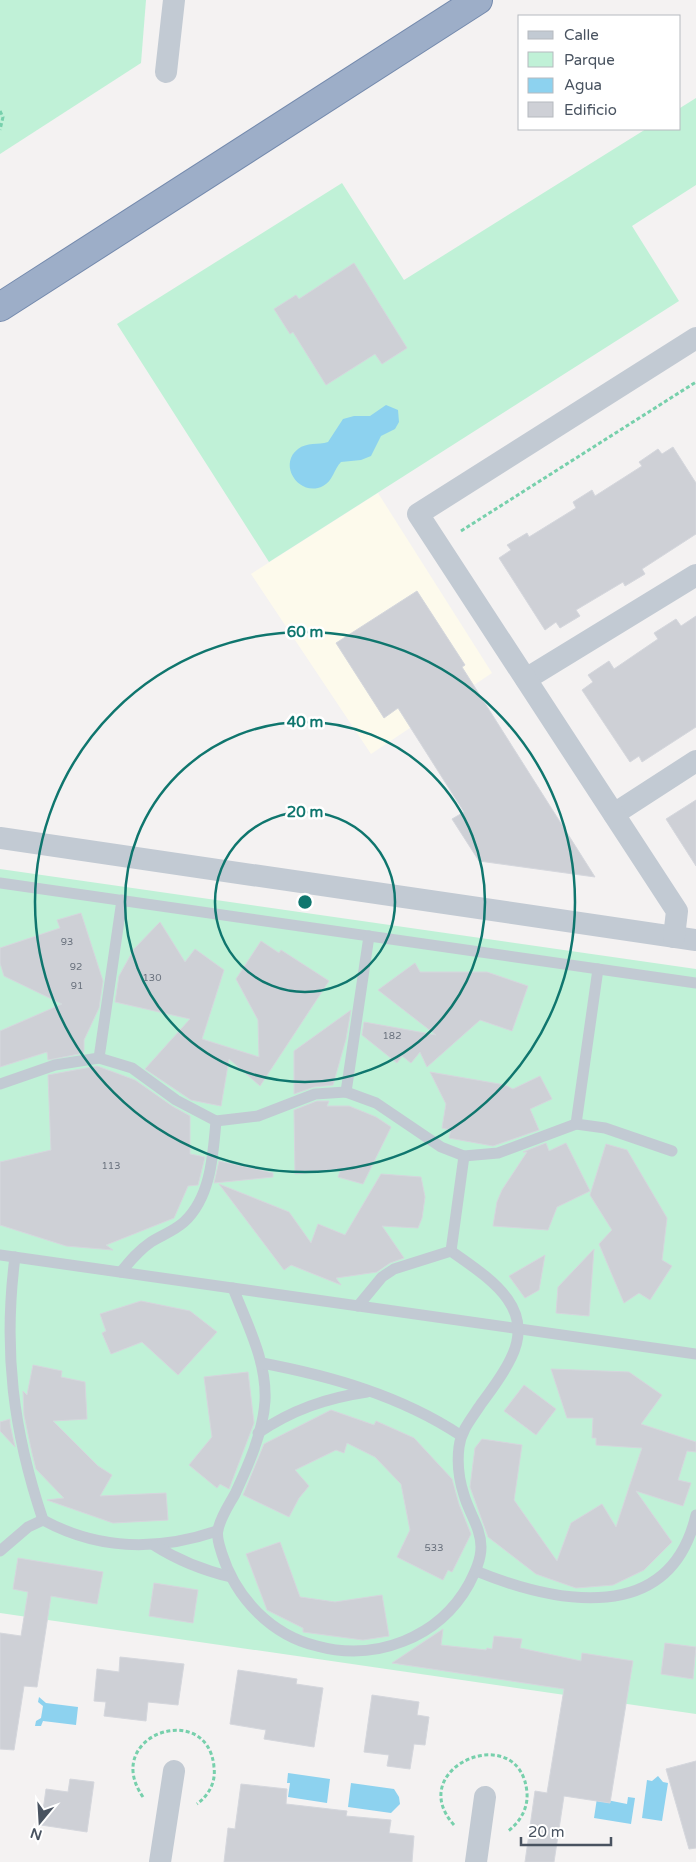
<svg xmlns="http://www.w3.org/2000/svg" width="696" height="1862" font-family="'Varela Round',sans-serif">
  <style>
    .commercial { fill: #fdfaec }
    .green { fill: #c0f1d7 }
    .water { fill: #8dd2ef }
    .building { fill: #ced0d6; stroke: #d5d7dd }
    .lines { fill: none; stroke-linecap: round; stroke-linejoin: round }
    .trunk-casing { stroke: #748aad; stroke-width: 30 }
    .path { stroke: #77d0ac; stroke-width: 3; stroke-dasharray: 4 2.5; stroke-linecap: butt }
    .service { stroke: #c2cad3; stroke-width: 11 }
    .minor { stroke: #c2cad3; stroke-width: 22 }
    .trunk { stroke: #9daec8; stroke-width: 28 }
    .ring { fill: none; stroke: #0f766e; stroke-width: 2.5 }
    .labels { text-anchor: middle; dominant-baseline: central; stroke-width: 5; stroke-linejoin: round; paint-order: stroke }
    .number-label { font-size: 10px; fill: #6a727e }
    .centre { fill: #0f766e; stroke: #fff; stroke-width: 2.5 }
    .ring-label { font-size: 15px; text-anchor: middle; font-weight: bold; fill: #0f766e; stroke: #fff; stroke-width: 5; stroke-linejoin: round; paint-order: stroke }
  </style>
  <rect width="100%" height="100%" fill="#f4f2f2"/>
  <!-- commercial -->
  <path class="commercial" d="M378,493L492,673L371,754L251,574Z"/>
  <!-- green -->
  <g class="green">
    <path d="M0,0H146L141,63L0,154Z"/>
    <path d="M696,98V185L632,226L679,301L269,562L117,324L342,183L404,280L646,129H680V108Z"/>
    <path d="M0,869L696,969V1714L0,1613Z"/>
  </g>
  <!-- water -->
  <g class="water">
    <path d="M386,405L398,410L399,422L395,429L381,436L371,456L361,460L341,462C334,469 333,481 323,486C300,498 277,465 298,449C307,442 318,445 328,442L343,419L354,416H370Z"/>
    <path d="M39,1697L46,1703L78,1707L76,1725L43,1721L41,1726H35L36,1721L41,1718L43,1706L38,1702Z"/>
    <path d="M288,1773L330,1779L327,1803L288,1797L290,1783H287Z"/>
    <path d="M658,1776L663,1782L668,1783L662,1821L642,1818L647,1780L652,1781Z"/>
    <path d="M351,1783L394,1789L399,1797L400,1804L391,1813L348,1807Z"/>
    <path d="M628,1797L635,1798L631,1824L594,1818L597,1798L627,1804Z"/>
  </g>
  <!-- building -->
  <g class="building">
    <path d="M354,263L407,348L382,364L375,354L326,385L293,332L290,334L274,309L296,295L299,299Z"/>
    <path d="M673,447L696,483V534L642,569L645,574L625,586L623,582L576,610L580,616L560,628L556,622L545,630L499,558L511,550L507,545L527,533L529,537L576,508L573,502L592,490L595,496L642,466L639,462L658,449L662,454Z"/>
    <path d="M417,591L465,665L462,667L595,877L479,861L452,819L464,812L398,708L384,718L336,643Z"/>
    <path d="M696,616V727L642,762L639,756L630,762L582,690L593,682L588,675L609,661L614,669L658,639L654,633L676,619L681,626Z"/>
    <path d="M696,800V866L666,819Z"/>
    <path d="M81,913L103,981L99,1008L84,1040V1053L48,1060L47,1052L0,1067V1031L62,1004L4,976L0,963V948L60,928L57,920Z"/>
    <path d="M160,922L185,962L195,949L224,970L202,1039L259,1057L258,1020L236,979L261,941L279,953L281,950L329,981L260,1086L229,1059L221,1106L191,1100L145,1069L190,1019L115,1002L119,976L134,949Z"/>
    <path d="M415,963L420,972H487L528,986L512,1031L480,1020L427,1067L420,1052L411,1063L402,1056L397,1063L362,1035L364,1022L436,1035L378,990Z"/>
    <path d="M351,1010L346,1039L333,1085L314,1087L294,1094V1051Z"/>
    <path d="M97,1066L135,1080L172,1106L190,1116V1154L205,1157L198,1185L188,1186L174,1218L106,1245L113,1250L66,1246L0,1225V1162L51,1150L48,1075Z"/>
    <path d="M430,1072L505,1085L513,1089L540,1076L552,1099L530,1109L539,1130L493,1146L449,1138L451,1130L442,1128L446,1104Z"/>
    <path d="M317,1101H329L327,1106H349L376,1117L391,1127L363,1184L338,1177L341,1169L295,1174L294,1110Z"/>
    <path d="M546,1143L549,1151L566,1143L590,1191L557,1207L548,1230L493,1226L497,1202L502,1190L527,1152H523Z"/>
    <path d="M606,1144L627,1150L667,1218L662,1260L672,1266L650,1300L639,1293L624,1303L599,1244L612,1230L590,1195Z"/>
    <path d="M219,1161L273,1173V1177L214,1183Z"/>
    <path d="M381,1174L421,1177L425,1197L422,1218L418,1228L382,1226L404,1258L390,1263L377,1272L336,1278L341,1285L291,1265L284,1270L219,1184L289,1212L311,1243L318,1224L345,1235Z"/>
    <path d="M594,1249L589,1316L556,1313L558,1287Z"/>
    <path d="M545,1255L539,1290L525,1298L509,1276Z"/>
    <path d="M141,1301L190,1311L217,1332L178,1375L142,1342L111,1354L102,1333L106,1331L100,1314Z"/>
    <path d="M33,1365L62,1371L61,1377L85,1382L87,1419L53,1421L98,1466L112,1475L100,1496L166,1493L168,1520L113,1523L47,1500L64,1498L36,1469L32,1453L24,1415L23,1391L27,1395Z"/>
    <path d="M551,1369L629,1372L662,1395L641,1424L696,1442V1452L687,1451L678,1480L691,1483L683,1506L636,1491L672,1542L644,1570L613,1585L576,1588L536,1574L488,1537L470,1487L475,1448L482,1439L522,1445L514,1500L557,1561L571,1523L602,1504L616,1527L642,1448L596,1445V1438H592L593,1418H567Z"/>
    <path d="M248,1372L254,1423L229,1489L220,1484L217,1488L189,1465L212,1437L204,1377Z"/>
    <path d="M524,1385L556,1409L536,1435L504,1411Z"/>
    <path d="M331,1410L374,1425L376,1421L414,1438L452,1479L459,1504L471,1534L452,1572L448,1570L443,1580L397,1557L410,1530L401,1484L375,1457L347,1443L344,1453L336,1450L295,1470L309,1486L299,1498L289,1517L243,1495L264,1444Z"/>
    <path d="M10,1419V1424L15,1447L0,1431V1422Z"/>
    <path d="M280,1542L300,1597L335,1602L382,1595L389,1636L363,1640L303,1632V1628L267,1610L246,1554Z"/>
    <path d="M18,1558L103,1572L97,1604L51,1596L37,1687L24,1686L14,1750L0,1749V1633L21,1636L28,1592L13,1589Z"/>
    <path d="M154,1583L198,1590L193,1623L149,1616Z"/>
    <path d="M443,1629L441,1645L486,1650L487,1648L492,1649L494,1636L522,1639L520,1648L581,1661L582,1653L633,1661L610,1803L564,1796L554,1862H525L535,1791L547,1793L564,1689L392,1663Z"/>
    <path d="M665,1643L696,1647L693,1679L661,1674Z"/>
    <path d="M120,1657L184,1664L178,1705L148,1702L146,1721L104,1716L106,1702L94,1701L97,1669L119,1672Z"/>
    <path d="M238,1670L297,1679L296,1684L323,1688L314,1747L264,1739L266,1730L230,1724Z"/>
    <path d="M372,1695L419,1702L417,1715L429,1717L425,1745L414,1744L410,1769L387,1766L389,1755L364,1752Z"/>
    <path d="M696,1761V1848L689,1849L666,1769Z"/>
    <path d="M70,1779L94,1782L87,1832L41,1825L46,1789L68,1792Z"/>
    <path d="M241,1784L287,1789L286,1804L347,1811L346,1816L391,1820L389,1833L414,1836L412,1862H224L228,1828L235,1829Z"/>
  </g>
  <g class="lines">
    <!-- trunk casing -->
    <g class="trunk-casing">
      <path id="trunk" d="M0,307L478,0"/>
    </g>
    <!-- path -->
    <g class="path">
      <path d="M0,111L3,117L0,130"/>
      <path d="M461,531L696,382"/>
      <path d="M143,1797C100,1735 208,1699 214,1767C216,1782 209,1795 197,1804"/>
      <path d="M454,1825C402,1767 521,1718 527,1793C528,1809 520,1822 507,1832"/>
    </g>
    <!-- service -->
    <g class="service">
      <path d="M0,883L696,983"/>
      <path d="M99,1058L122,900"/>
      <path d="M0,1084L55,1065L99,1058L132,1068L176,1100L216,1121L258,1116L315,1094L346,1092L376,1103L441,1147L464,1156L498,1153L576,1124L605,1128L672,1151"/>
      <path d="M346,1092L369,936"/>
      <path d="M576,1124L598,969"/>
      <path d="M0,1255L696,1354"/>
      <path d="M15,1257C3,1350 13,1431 43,1520C98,1550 158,1551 217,1531"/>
      <path d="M121,1272C130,1261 139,1250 151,1242C162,1235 174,1231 184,1222C211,1197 213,1155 216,1121"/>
      <path d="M233,1288C247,1324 267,1361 265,1401C263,1433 248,1466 235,1494C229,1505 220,1518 218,1530C216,1537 220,1547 222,1554C236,1598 271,1635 317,1646C375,1662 439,1638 469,1584C475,1572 481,1560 481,1547C481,1528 469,1513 464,1495C459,1480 457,1463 459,1447C461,1430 472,1418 481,1404C492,1389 503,1375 511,1358C537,1306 487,1277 451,1251"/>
      <path d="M358,1306L382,1277L394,1269L451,1251L464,1156"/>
      <path d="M262,1363C331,1376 401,1396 460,1435"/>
      <path d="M258,1433C292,1410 326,1398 367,1392"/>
      <path d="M154,1545C179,1561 202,1570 231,1577"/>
      <path d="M0,1551L28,1527L43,1520"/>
      <path d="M476,1571C557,1604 670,1626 696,1515"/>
    </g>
    <!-- minor -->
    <g class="minor">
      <path d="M166,72L174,0"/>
      <path d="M526,679L696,575"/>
      <path d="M614,814L696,761"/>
      <path d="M0,838L696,940"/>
      <path d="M674,937L677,911L418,514L696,338"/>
      <path d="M160,1862L174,1771"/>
      <path d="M476,1862L485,1797"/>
    </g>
    <!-- trunk -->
    <use href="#trunk" class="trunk"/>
  </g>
  <!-- distance rings -->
  <g class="ring">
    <circle cx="305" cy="902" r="90"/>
    <circle cx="305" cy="902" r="180"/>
    <circle cx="305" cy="902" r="270"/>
  </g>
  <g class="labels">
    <!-- number labels -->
    <g class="number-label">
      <text x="67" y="942">93</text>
      <text x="76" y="967">92</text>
      <text x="152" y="978">130</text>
      <text x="77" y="986">91</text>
      <text x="392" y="1036">182</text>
      <text x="111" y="1166">113</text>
      <text x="434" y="1548">533</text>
    </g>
  </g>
  <circle cx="305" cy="902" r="8" class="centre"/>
  <g class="ring-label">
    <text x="305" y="637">60 m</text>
    <text x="305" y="727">40 m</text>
    <text x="305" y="817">20 m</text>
  </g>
  <!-- legend -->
  <rect x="518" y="15" width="162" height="115" fill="#ffffff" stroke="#b6babf"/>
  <rect x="528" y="31" width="25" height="8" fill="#c2cad3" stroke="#b6babf"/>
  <text x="564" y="40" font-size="15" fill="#495360">Calle</text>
  <rect x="528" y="52" width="25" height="15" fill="#c0f1d7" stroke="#b6babf"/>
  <text x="564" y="65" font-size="15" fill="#495360">Parque</text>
  <rect x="528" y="78" width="25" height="15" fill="#8dd2ef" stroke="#b6babf"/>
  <text x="564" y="90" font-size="15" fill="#495360">Agua</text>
  <rect x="528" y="102" width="25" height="15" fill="#ced0d6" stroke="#b6babf"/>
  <text x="564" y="115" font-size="15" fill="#495360">Edificio</text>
  <!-- north arrow -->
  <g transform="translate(40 1822) rotate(198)" stroke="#ffffff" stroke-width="4" paint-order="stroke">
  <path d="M0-4L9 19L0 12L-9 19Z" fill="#495360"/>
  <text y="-8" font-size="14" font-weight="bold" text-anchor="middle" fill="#495360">N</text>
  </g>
  <!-- scale -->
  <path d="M521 1837v8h90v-8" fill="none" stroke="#495360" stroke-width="2.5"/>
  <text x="528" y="1837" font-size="15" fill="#495360" stroke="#ffffff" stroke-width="4" paint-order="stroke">20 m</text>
</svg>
